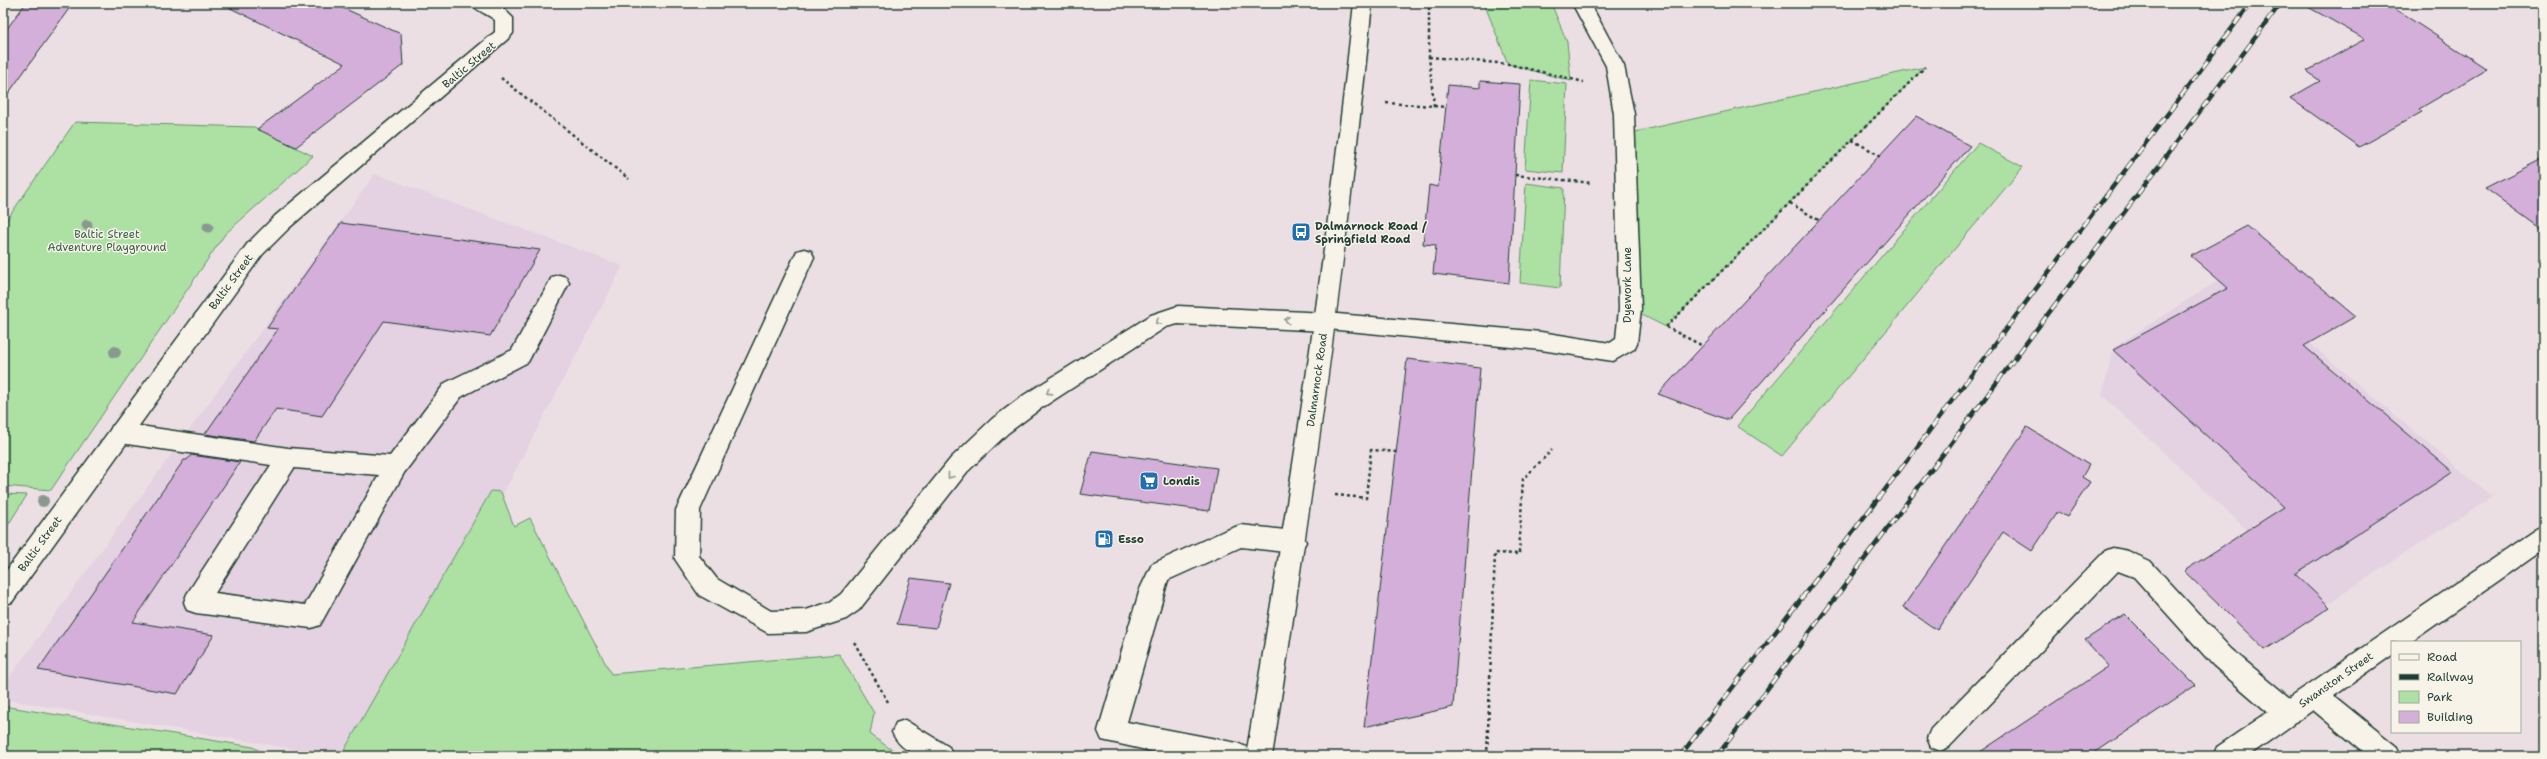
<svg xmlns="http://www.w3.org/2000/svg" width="2547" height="759" font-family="'Shantell Sans',sans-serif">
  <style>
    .built { fill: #e4d1e1 }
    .green { fill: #ace1a3; stroke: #668f6c }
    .building { fill: #d3afd9; stroke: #1f3d34 }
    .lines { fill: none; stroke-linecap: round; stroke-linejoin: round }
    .lane-casing { stroke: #1f3d34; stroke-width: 3 }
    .street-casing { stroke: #1f3d34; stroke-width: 3 }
    .primary-casing { stroke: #1f3d34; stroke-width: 3 }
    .path { stroke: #1f3d34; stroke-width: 2.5; stroke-dasharray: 3 3; stroke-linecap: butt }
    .lane { fill: #f7f3e8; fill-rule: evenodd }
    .street { fill: #f7f3e8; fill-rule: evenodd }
    .primary { fill: #f7f3e8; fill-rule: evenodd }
    .rail-casing { stroke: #1f3d34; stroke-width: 4.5 }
    .rail { stroke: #f7f3e8; stroke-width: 3; stroke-dasharray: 9; stroke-linecap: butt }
    .tree { fill: #8b988f }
    .oneway { stroke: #8b988e }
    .labels { text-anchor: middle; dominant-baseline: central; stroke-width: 3; stroke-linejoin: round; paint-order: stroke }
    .street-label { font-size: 11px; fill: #1f3d34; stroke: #f7f3e8 }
    .poi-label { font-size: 11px; font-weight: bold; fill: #1f3d34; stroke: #f7f3e8; text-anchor: start }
    .park-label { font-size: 11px; fill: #3b5e4a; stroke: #f7f3e8 }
  </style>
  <rect width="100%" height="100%" fill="#ecdfe4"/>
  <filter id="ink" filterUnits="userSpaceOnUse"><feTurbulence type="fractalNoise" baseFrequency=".025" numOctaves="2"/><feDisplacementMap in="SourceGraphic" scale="8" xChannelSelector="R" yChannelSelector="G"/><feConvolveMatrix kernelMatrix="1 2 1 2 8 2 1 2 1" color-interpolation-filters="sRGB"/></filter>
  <g filter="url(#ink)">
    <!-- built -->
    <g class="built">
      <path d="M375,174L623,266L365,756H334L3,699V686Z"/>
      <path d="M2228,274L2492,497L2327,604L2102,395L2114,347Z"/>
    </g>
    <!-- green -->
    <g class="green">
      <path d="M1484,3H1551L1567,42L1571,81L1508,64Z"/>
      <path d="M1925,67L1666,327L1630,309L1626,134Z"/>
      <path d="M1531,80L1567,84L1563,173L1525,169Z"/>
      <path d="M75,122L254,127L313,156L225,234L51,490L3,486V225Z"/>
      <path d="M1978,143L2023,167L1782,456L1737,426Z"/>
      <path d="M1526,183L1564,188L1560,288L1520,283Z"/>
      <path d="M491,491L501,492L514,526L530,518L611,674L839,654L874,713L870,734L889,748L906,756H341Z"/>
      <path d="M3,494L27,495L3,533Z"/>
      <path d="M3,706L253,747L268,756H3Z"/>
    </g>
    <!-- building -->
    <g class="building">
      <path d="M26,3H73L3,101V34Z"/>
      <path d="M220,3H332L401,34L403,65L296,147L257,129L345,64Z"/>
      <path d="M2301,3H2386L2487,69L2419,109L2422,112L2359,147L2290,98L2320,81L2307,71L2365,39Z"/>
      <path d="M1480,81L1520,84L1509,283L1433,274L1436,245L1423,244L1429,185L1438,187L1448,85L1480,88Z"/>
      <path d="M1916,116L1970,146L1728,420L1658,394Z"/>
      <path d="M2544,158V231L2485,188Z"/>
      <path d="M341,223L540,250L490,336L384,321L322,416L276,409L254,441L205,434L278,329L267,328Z"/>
      <path d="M2247,226L2356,316L2304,346L2453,472L2295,574L2330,607L2265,650L2184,571L2284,507L2113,350L2228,288L2191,256Z"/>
      <path d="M1407,359L1480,368L1453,707L1364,727Z"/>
      <path d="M2027,427L2089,465L2082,477L2090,482L2067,517L2058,512L2032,551L2003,532L1937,630L1903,607Z"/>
      <path d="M1092,451L1217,468L1209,511L1080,494Z"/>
      <path d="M191,455L240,462L133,622L214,635L177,694L38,670L184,460H187Z"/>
      <path d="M911,578L949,583L936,628L897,624Z"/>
      <path d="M2125,614L2196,685L2090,756H1974L2109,666L2085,640Z"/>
    </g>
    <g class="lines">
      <!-- lane casing -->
      <g class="lane-casing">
        <g id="lane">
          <path d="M804,249L811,251L814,257L700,510L699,556L717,579L771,611L806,610L830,602L841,594L951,458L992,419L1024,395L1151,315L1178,306L1326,313L1334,316L1337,322L1334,328L1326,331L1178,324L1166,327L1040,409L1008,433L967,472L859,610L846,619L806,632L768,633L699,595L675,559L676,510L794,257L797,251Z"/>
          <path d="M559,275L566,277L569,283L528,362L461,397L404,473L320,625L311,628L196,613L187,610L184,602L187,594L271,465L120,443L112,440L109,433L112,426L120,423L288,448L390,456L445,383L512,350L552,277ZM294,468L379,475L305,605L215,593Z"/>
          <path d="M1241,525L1294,531L1302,535L1306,542L1302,549L1294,553L1241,547L1168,580L1127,722L1237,743L1246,747L1250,756H1173L1102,740L1098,731L1140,589L1152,564L1224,531Z"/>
          <path d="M2113,548L2128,551L2150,561L2231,649L2297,704L2301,713L2297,722L2288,725L2279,722L2213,665L2134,577L2118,571L1949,747L1940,751L1931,747L1927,738L1931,729L2105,551Z"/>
          <path d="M905,720L949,747L953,756C929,756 904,759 892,732L896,723Z"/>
        </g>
      </g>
      <!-- street casing -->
      <g class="street-casing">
        <g id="street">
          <path d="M471,3L500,5L513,18V33L510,37L289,228L262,255L12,602L3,605V575L248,243L275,216L495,32V20C488,14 476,11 471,3Z"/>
          <path d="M1572,3H1590L1624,66L1634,114L1641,309L1637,343L1634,349L1613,361L1541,350L1318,328L1315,322L1318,316L1326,313L1541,332L1610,343L1616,339L1619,309L1614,114L1606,66Z"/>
          <path d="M2544,525V549L2411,642H2392V655L2334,696L2397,747L2401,756H2368L2313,710L2248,756H2213L2217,747L2536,529Z"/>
        </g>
      </g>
      <!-- primary casing -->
      <g class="primary-casing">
        <path id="primary" d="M1354,3H1372C1347,255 1311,506 1272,756H1246C1288,506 1327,255 1354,3Z"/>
      </g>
      <!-- path -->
      <g class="path">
        <path d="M1429,57L1508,64L1584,82"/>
        <path d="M501,78L629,179"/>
        <path d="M1386,103L1434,106L1429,57V3"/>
        <path d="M1434,106L1446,107"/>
        <path d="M1852,140L1881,156"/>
        <path d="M1515,175L1592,183"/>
        <path d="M1790,203L1820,221"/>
        <path d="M1666,327L1925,67"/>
        <path d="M1666,327L1703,346"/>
        <path d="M1335,495L1366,498L1371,450L1396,452"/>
        <path d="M854,642L888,702"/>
        <path d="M1487,756L1495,553L1519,554L1523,479L1552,450"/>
      </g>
      <!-- lane -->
      <use href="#lane" class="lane"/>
      <!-- street -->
      <use href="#street" class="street"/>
      <!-- primary -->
      <use href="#primary" class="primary"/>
      <!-- rail casing -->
      <g class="rail-casing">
        <g id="rail">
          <path d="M1680,756L1881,495L2251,3"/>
          <path d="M1717,756L2281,3"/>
        </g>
      </g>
      <!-- rail -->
      <use href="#rail" class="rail"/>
    </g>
    <!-- trees -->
    <g class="tree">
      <circle cx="87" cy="225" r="5.5"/>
      <circle cx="208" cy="227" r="5.5"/>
      <circle cx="115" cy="352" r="6"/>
      <circle cx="43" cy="501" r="6"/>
    </g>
    <!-- one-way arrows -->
    <defs><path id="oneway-chevron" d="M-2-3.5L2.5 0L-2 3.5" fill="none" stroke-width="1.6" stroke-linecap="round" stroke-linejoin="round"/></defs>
    <g class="oneway">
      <use href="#oneway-chevron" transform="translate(1287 320) rotate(-177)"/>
      <use href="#oneway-chevron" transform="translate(1158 322) rotate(154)"/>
      <use href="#oneway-chevron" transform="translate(1049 392) rotate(147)"/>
      <use href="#oneway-chevron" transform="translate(950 476) rotate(128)"/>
    </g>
  </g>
  <!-- icons -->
  <defs>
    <g id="bus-square" transform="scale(1)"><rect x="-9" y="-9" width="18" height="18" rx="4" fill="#1f6fb2" stroke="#f7f3e8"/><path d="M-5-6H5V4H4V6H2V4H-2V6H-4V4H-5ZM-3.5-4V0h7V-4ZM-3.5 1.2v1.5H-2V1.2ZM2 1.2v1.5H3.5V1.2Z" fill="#fff"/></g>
    <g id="supermarket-square" transform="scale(1)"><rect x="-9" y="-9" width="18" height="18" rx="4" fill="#1f6fb2" stroke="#f7f3e8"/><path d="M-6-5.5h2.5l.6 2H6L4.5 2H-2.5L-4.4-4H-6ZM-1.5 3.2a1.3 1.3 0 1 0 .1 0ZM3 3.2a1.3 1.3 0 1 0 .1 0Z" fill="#fff"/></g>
    <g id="fuel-square" transform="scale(1)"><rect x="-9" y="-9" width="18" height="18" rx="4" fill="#1f6fb2" stroke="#f7f3e8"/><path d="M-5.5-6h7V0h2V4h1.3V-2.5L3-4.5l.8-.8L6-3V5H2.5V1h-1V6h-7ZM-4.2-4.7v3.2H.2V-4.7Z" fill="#fff"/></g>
  </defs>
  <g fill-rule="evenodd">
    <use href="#bus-square" x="1301" y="232"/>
    <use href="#supermarket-square" x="1149" y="481"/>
    <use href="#fuel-square" x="1104" y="539"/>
  </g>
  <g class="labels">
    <!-- street labels -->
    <g class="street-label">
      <text transform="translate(469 65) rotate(-40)">Baltic Street</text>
      <text transform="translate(231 282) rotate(-54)">Baltic Street</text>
      <text transform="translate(1627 285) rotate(-90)">Dyework Lane</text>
      <text transform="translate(1317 380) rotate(-82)">Dalmarnock Road</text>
      <text transform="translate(40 544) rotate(-54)">Baltic Street</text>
      <text transform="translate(2336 680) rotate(-35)">Swanston Street</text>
    </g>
    <!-- poi labels -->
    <g class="poi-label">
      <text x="1315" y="226">Dalmarnock Road /<tspan x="1315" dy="13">Springfield Road</tspan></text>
      <text x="1163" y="481">Londis</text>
      <text x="1118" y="539">Esso</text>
    </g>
    <!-- park labels -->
    <g class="park-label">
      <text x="107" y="234">Baltic Street<tspan x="107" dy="13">Adventure Playground</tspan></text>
    </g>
  </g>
  <!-- margin -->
  <rect width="2547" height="759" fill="none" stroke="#f7f3e8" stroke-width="16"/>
  <rect x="8" y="8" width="2531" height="743" fill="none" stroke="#1f3d34" stroke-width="1.5" filter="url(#ink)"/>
  <!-- legend -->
  <rect x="2391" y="641" width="130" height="92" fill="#f7f3e8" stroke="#a1aaa0"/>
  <rect x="2399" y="654" width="20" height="6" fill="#f7f3e8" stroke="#a1aaa0"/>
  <text x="2427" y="661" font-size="12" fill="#1f3d34">Road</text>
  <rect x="2399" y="674" width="20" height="6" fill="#1f3d34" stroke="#a1aaa0"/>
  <text x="2427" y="681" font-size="12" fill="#1f3d34">Railway</text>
  <rect x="2399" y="691" width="20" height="12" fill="#ace1a3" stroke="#a1aaa0"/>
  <text x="2427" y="701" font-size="12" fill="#1f3d34">Park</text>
  <rect x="2399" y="711" width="20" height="12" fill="#d3afd9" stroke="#a1aaa0"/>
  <text x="2427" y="721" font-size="12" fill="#1f3d34">Building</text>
</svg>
